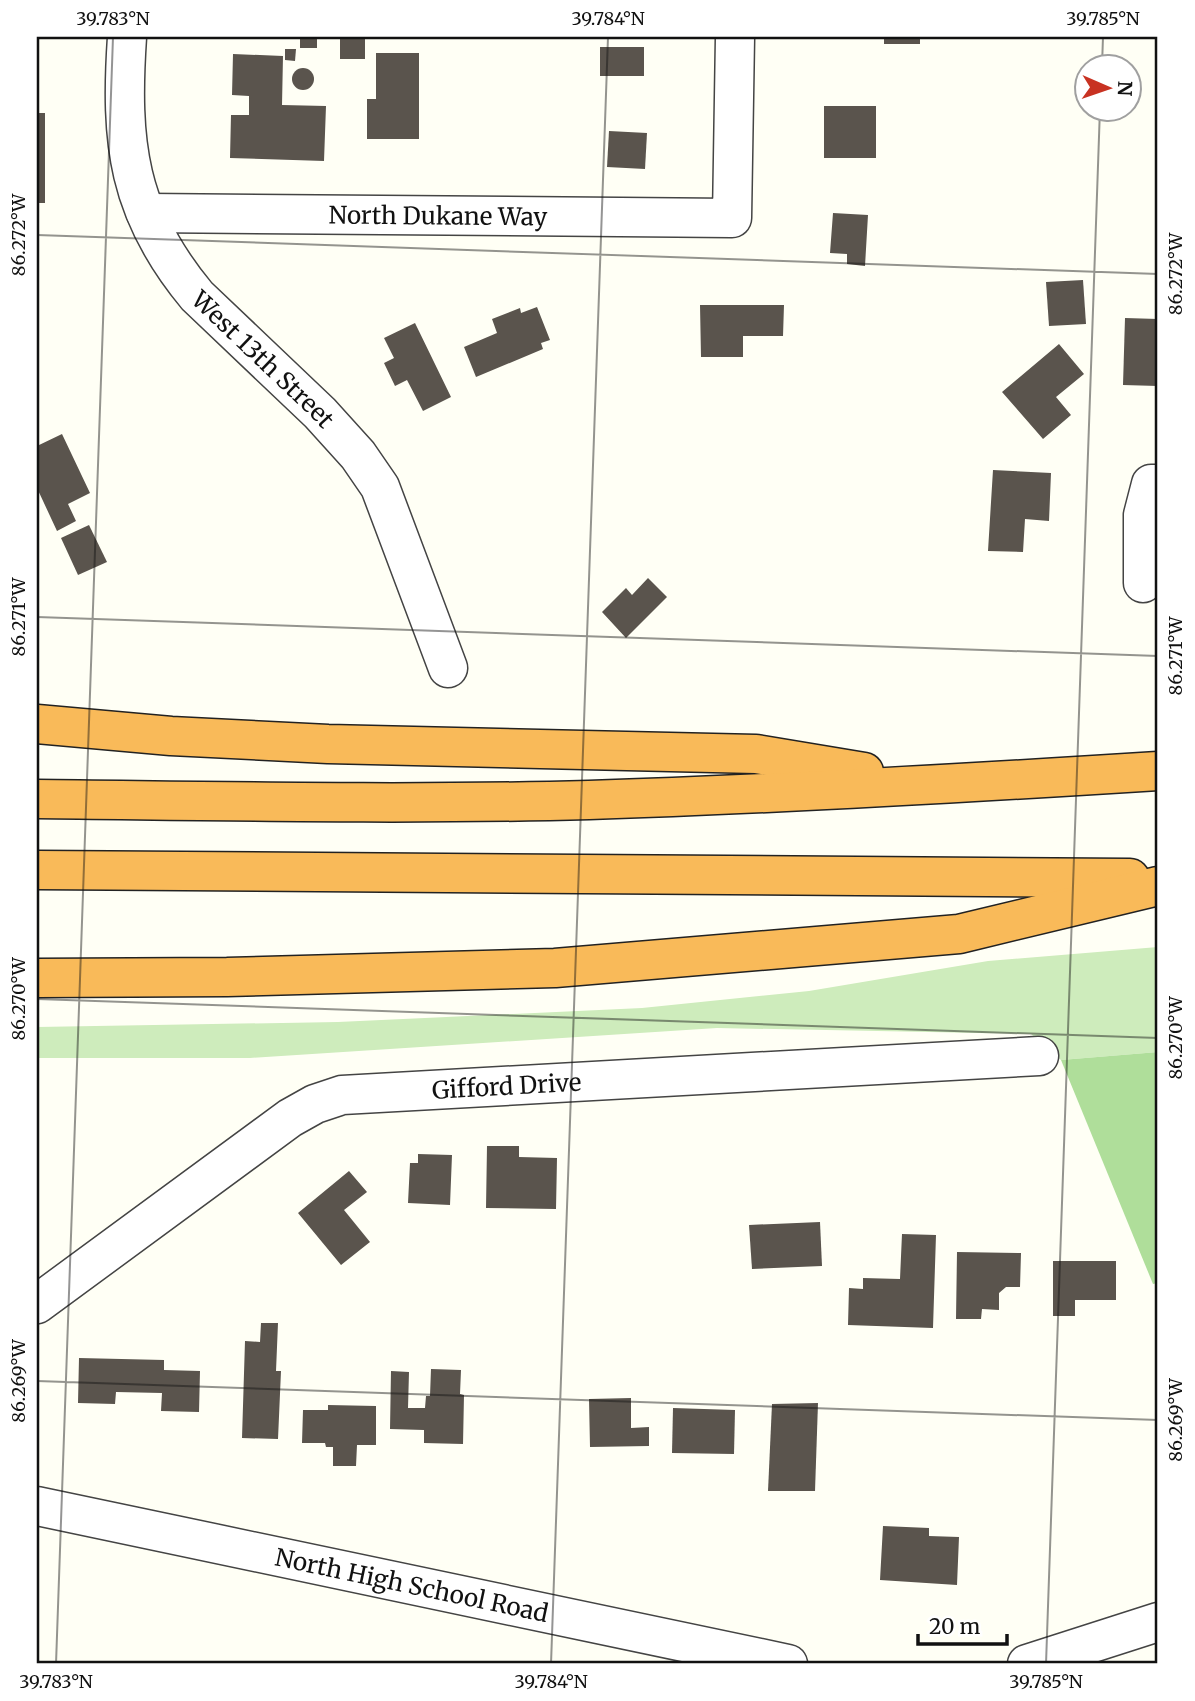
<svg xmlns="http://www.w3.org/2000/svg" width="1195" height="1701" font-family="Merriweather,serif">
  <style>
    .green { fill: #ceecbc }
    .forest { fill: #afde9a }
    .building { fill: #5a544d }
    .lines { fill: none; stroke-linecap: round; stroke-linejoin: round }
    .minor-casing { stroke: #444; stroke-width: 41 }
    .highway-casing { stroke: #222; stroke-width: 41 }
    .minor { stroke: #fff; stroke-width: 38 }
    .highway { stroke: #f9ba59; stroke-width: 38 }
    .ticks { fill: none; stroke: #111; stroke-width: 2; stroke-opacity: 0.45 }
    .labels { text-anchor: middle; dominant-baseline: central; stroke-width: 7; stroke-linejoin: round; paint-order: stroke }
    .street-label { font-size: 24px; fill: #111; stroke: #fff }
    .neatline { fill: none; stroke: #111; stroke-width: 2.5 }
    .ticks-label { font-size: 18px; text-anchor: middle; fill: #111 }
  </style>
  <rect width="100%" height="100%" fill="#fffff5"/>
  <!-- green -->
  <path class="green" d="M1158,947V1052L1061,1060L1031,1034L717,1028L250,1058H37V1027L338,1022L642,1008L809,991L988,961Z"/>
  <!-- forest -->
  <path class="forest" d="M1158,1052V1283L1153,1284L1061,1060Z"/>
  <!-- building -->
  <g class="building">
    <rect x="300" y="37" width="17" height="11"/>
    <rect x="340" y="37" width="25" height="22"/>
    <rect x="884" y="37" width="36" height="7"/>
    <rect x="600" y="47" width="44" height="29"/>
    <path d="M285,49H296L295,61L285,60Z"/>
    <path d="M376,53H419V139H367V99H376Z"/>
    <path d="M233,54L283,56L282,105L326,106L324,161L230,158L231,115H249V96L232,95Z"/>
    <circle cx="303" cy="79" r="11"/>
    <rect x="824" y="106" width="52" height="52"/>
    <rect x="37" y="113" width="8" height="90"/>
    <path d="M609,131L647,133L645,169L607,167Z"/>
    <path d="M833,213L868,215L865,266L847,264V254L830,253Z"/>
    <path d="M1083,280L1086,324L1049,326L1046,282Z"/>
    <path d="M700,305H784L783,336H743V357H701Z"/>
    <path d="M537,307L550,340L541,343L543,349L476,377L464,347L497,333L492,319L520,308L521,313Z"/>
    <path d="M1125,318L1158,319V386L1123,385Z"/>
    <path d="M415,323L451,397L423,411L407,380L395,386L384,363L394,358L384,338Z"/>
    <path d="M1059,344L1084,374L1056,397L1071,415L1043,439L1002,392Z"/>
    <path d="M62,434L90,493L68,504L76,521L57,531L37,488V446Z"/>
    <path d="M993,470L1051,473L1049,521L1025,519L1023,552L988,551Z"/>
    <path d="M89,525L107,562L78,575L61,538Z"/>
    <path d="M648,578L667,597L626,638L602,612L626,588L632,595Z"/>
    <path d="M487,1146H519V1157L557,1158L556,1209L486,1208Z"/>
    <path d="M418,1154L452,1155L450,1205L408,1203L410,1163H418Z"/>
    <path d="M349,1171L367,1192L344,1210L370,1242L341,1265L298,1213Z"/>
    <path d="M820,1222L822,1266L752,1269L749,1225Z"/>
    <path d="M902,1234L936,1235L933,1328L848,1325L849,1288L863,1289V1278L900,1279Z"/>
    <path d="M957,1252L1021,1253L1020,1287H1006L999,1293V1310L982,1309L981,1319H956Z"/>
    <path d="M1053,1261H1116V1300H1075V1316H1053Z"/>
    <path d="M261,1323H278L276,1371H281L278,1439L242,1438L245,1341L260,1342Z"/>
    <path d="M79,1358L164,1360V1370L200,1371L199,1412L161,1411L162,1393L116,1392L115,1404L78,1403Z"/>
    <path d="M431,1369L461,1370L460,1394L464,1395L463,1444L424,1443V1430L390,1429L391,1371L409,1372L408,1408H425L426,1396H430Z"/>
    <path d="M631,1398V1428L649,1427V1446L590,1447L589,1399Z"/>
    <path d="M818,1403L815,1491H768L772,1404Z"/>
    <path d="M328,1405L376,1406V1445H357L356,1466H333V1447H326L325,1443H302L303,1410H328Z"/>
    <path d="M673,1408L735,1410L734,1454L672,1453Z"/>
    <path d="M883,1526L929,1528V1536L959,1537L957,1585L880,1580Z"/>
  </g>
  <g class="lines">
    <!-- minor casing -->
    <g class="minor-casing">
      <g id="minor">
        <path id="s1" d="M127,37C120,142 127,212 197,296L320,413L358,455L380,487L448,668"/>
        <path id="s2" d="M146,213L732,218L735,37"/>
        <path d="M1143,583V515L1151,484H1158"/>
        <path id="s3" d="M37,1304L290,1118L315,1104L342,1095L1039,1056"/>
        <path id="s4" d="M37,1506L788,1664"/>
        <path d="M1027,1664L1158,1622"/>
      </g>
    </g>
    <!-- highway casing -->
    <g class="highway-casing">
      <g id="highway">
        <path d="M37,724L171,736L328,744L756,754L864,772"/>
        <path d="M37,799C221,801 405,805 589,800C779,794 969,783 1158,771"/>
        <path d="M37,870L1130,878"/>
        <path d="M37,978L227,977L555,968L959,934L1158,886"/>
      </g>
    </g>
    <!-- minor -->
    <use href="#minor" class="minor"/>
    <!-- highway -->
    <use href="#highway" class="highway"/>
  </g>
  <!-- ticks -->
  <path class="ticks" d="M1102,66L1103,37M37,235L1158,274M37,617L1158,656M37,999L1158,1038M37,1381L1158,1420M56,1664L113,37M551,1664L608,37M1046,1664L1100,108"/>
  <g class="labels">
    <!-- street labels -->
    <g class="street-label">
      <text stroke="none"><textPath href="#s2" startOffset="292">North Dukane Way</textPath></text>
      <text stroke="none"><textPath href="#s1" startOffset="368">West 13th Street</textPath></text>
      <text stroke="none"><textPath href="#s3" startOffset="536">Gifford Drive</textPath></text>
      <text stroke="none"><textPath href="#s4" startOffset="383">North High School Road</textPath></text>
    </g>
  </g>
  <!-- border -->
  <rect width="1195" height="1701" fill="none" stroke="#ffffff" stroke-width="77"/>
  <!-- north arrow -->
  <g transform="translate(1108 88) rotate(92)"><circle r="33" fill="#ffffff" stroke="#a0a0a0" stroke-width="2"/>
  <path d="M0-5L12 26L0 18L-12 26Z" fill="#c83222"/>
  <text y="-10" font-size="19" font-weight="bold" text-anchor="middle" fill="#111111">N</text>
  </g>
  <!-- scale -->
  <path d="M918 1634v10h89v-10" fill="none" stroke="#111111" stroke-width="3.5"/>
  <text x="929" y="1634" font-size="21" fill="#111111" stroke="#ffffff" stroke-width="5" paint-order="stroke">20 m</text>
  <rect x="38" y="38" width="1118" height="1624" class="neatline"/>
  <g class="ticks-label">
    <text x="113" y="25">39.783°N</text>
    <text x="608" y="25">39.784°N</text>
    <text x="1103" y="25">39.785°N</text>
    <text transform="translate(19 235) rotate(-90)" y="6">86.272°W</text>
    <text transform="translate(1176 274) rotate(-90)" y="6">86.272°W</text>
    <text transform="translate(19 617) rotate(-90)" y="6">86.271°W</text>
    <text transform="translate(1176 656) rotate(-90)" y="6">86.271°W</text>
    <text transform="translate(19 999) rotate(-90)" y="6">86.270°W</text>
    <text transform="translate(1176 1038) rotate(-90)" y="6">86.270°W</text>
    <text transform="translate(19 1381) rotate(-90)" y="6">86.269°W</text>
    <text transform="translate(1176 1420) rotate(-90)" y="6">86.269°W</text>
    <text x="56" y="1688">39.783°N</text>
    <text x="551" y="1688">39.784°N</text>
    <text x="1046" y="1688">39.785°N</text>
  </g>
</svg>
